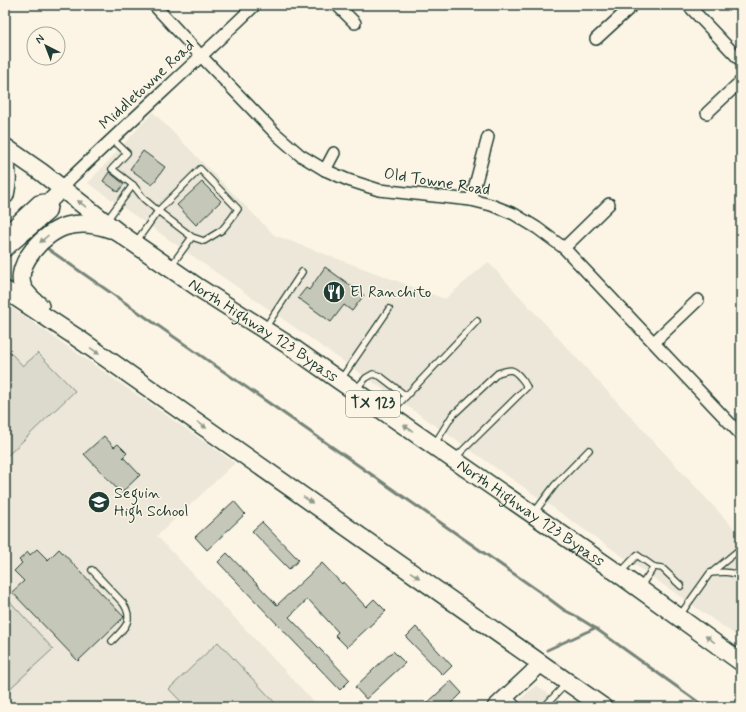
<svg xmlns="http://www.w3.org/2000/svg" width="746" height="712" font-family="Mynerve,sans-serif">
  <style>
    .built { fill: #ece7d8 }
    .green { fill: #dcdacc; stroke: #7e8c80 }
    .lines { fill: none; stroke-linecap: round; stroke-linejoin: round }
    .stream { stroke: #758479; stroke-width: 3 }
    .building { fill: #c5c7b9; stroke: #1f3d34 }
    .lane-casing { stroke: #1f3d34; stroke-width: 8 }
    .street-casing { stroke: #1f3d34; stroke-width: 14 }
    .secondary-casing { stroke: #1f3d34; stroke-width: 18 }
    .primary-casing { stroke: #1f3d34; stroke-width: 20 }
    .lane { stroke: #fcf5e5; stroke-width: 5.5 }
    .street { stroke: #fcf5e5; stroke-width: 11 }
    .secondary { stroke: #fcf5e5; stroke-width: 15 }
    .primary { stroke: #fcf5e5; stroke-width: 17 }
    .oneway { fill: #8e998c }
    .labels { text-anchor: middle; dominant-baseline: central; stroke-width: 3; stroke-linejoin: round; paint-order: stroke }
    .shield { fill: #fcf5e5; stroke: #617469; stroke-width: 1 }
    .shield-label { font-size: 15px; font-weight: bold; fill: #1f3d34 }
    .street-label { font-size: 16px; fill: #1f3d34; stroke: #fcf5e5 }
    .poi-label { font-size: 16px; fill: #1f3d34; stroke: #fcf5e5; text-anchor: start }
  </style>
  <rect width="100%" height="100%" fill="#fcf5e5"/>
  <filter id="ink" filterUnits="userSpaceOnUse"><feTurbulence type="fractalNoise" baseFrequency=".025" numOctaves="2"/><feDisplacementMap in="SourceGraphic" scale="8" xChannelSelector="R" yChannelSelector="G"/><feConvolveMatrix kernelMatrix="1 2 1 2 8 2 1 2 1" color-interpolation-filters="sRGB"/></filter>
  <g filter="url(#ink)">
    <!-- built -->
    <g class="built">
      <path d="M153,112L274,235L445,299L488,262L741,536V639L88,183Z"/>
      <path d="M5,303L235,463L157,536L319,707H5Z"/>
      <path d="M536,685L568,707H512Z"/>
    </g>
    <!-- green -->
    <g class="green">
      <path d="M5,347L23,366L38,353L75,391L5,458Z"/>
      <path d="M5,596L53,649L5,693Z"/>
      <path d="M218,642L279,707H186L169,689Z"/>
    </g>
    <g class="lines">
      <!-- stream -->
      <g class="stream">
        <path d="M48,249L540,592L564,610L574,615L595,628L705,707"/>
        <path d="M547,650L595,628"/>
      </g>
    </g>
    <!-- building -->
    <g class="building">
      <path d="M143,151L165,167L152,185L130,169Z"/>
      <path d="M109,172L124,184L118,192L103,181Z"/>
      <path d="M202,182L221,201L196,225L177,205Z"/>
      <path d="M325,267L364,295L352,311L344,305L331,322L298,298L306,288L309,290Z"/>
      <path d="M104,436L114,447L118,444L127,453L123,457L140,475L121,493L84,454Z"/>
      <path d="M234,501L245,514L207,550L195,537Z"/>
      <path d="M262,522L299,560L289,569L252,531Z"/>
      <path d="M37,549L48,560L59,549L124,617L78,661L12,592L24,581L14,571L22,563L19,560L28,552L30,555Z"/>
      <path d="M227,553L277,605L322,563L342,584L343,582L366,607L374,599L386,611L347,647L335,635L338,632L308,599L289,617L350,680L340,690L218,562Z"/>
      <path d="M416,627L452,666L443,675L406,637Z"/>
      <path d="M393,651L405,663L366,699L355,687Z"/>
      <path d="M451,681L462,693L448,707H423Z"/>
    </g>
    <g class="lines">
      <!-- lane casing -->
      <g class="lane-casing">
        <g id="lane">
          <path d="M112,139L127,153L112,169L133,185L144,199L158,211L136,242"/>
          <path d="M107,220L133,185"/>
          <path d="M171,266L192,237L158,211L200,169L238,209L231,219L222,230L204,241L192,237"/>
          <path d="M265,328L302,272"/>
          <path d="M341,379L389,309"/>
          <path d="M356,389L366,378L373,374L380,376L406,396"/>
          <path d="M390,413L477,321"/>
          <path d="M434,445L452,416L498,373C510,369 513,368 521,378C524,381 525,383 527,387L455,458"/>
          <path d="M534,513L555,485L589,450"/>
          <path d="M654,567L662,568L681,586"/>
          <path d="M92,570L123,603C135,620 124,629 112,641"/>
          <path d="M620,573L637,555L654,567L640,587"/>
          <path d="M711,573L741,548"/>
          <path d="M680,615L710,573C721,572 732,571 741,577"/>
          <path d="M508,695L519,707"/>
          <path d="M544,707L566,684"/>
        </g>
      </g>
      <!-- street casing -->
      <g class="street-casing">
        <g id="street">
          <path d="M154,5L202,57L276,134L300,155L325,170L348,180L379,190L471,200L491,205L514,214L537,228L564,248L741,435"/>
          <path d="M337,5L355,23"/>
          <path d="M688,5L741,61"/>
          <path d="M596,39L633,5"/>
          <path d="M707,113L741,81"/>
          <path d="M325,170L334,153"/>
          <path d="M62,189L69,180C130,121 194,64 255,5"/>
          <path d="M471,200L488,137"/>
          <path d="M564,248L609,204"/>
          <path d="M654,342L698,300"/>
        </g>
      </g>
      <!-- secondary casing -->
      <g class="secondary-casing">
        <g id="secondary">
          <path d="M5,235L39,203L50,201"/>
          <path d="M5,249L48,212L50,201L62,189"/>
          <path d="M495,707L541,664"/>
        </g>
      </g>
      <!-- primary casing -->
      <g class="primary-casing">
        <g id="primary">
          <path id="s1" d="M5,147L41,172L119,233L199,288L293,348L340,381L619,574L741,662"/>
          <path d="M5,165C9,175 7,185 5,195"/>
          <path d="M5,290L76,337L603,707"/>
          <path d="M40,306C34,301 27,295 23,288C13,264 46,231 67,226C82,222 96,224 110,229"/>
        </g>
      </g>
      <!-- lane -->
      <use href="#lane" class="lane"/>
      <!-- street -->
      <use href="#street" class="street"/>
      <!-- secondary -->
      <use href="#secondary" class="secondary"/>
      <!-- primary -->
      <use href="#primary" class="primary"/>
    </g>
    <!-- one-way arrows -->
    <defs><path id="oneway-solid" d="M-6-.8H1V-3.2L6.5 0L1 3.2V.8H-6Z"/></defs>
    <g class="oneway">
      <use href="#oneway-solid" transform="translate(82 204) rotate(-143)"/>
      <use href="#oneway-solid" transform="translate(44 239) rotate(138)"/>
      <use href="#oneway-solid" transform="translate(95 351) rotate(35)"/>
      <use href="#oneway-solid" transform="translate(202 425) rotate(35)"/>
      <use href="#oneway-solid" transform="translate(408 428) rotate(-145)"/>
      <use href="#oneway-solid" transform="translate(308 500) rotate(35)"/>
      <use href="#oneway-solid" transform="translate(415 575) rotate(35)"/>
      <use href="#oneway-solid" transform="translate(710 639) rotate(-144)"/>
    </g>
  </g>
  <!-- icons -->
  <defs>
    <g id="restaurant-disc" transform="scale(1.15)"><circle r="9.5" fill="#1f3d34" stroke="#fcf5e5"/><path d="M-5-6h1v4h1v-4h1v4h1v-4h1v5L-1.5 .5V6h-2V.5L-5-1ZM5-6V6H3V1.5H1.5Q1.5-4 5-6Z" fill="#fff"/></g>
    <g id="school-disc" transform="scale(1.15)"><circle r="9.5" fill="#1f3d34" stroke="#fcf5e5"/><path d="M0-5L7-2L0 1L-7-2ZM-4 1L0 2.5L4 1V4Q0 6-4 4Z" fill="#fff"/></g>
  </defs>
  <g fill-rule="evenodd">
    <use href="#restaurant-disc" x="334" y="292"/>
    <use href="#school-disc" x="99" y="502"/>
  </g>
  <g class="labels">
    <!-- shield labels -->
    <rect class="shield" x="346" y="391" width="54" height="26" rx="3"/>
    <g class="shield-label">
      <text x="373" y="404">TX 123</text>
    </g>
    <!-- street labels -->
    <g class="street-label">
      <text transform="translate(147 85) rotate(-43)">Middletowne Road</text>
      <text transform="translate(437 182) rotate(9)">Old Towne Road</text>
      <text stroke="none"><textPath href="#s1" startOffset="317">North Highway 123 Bypass</textPath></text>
      <text stroke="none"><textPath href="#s1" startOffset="641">North Highway 123 Bypass</textPath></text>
    </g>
    <!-- poi labels -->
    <g class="poi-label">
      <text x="350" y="292">El Ranchito</text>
      <text x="114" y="493">Seguin<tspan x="114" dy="18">High School</tspan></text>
    </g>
  </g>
  <!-- margin -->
  <rect width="746" height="712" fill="none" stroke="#fcf5e5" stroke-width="20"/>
  <rect x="10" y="10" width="726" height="692" fill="none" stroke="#1f3d34" stroke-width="1.5" filter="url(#ink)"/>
  <!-- north arrow -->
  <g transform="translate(46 46) rotate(318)"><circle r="19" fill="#fcf5e5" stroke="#a4ab9e"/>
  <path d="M0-3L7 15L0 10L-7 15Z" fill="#1f3d34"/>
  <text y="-6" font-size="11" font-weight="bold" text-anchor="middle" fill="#1f3d34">N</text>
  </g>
</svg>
